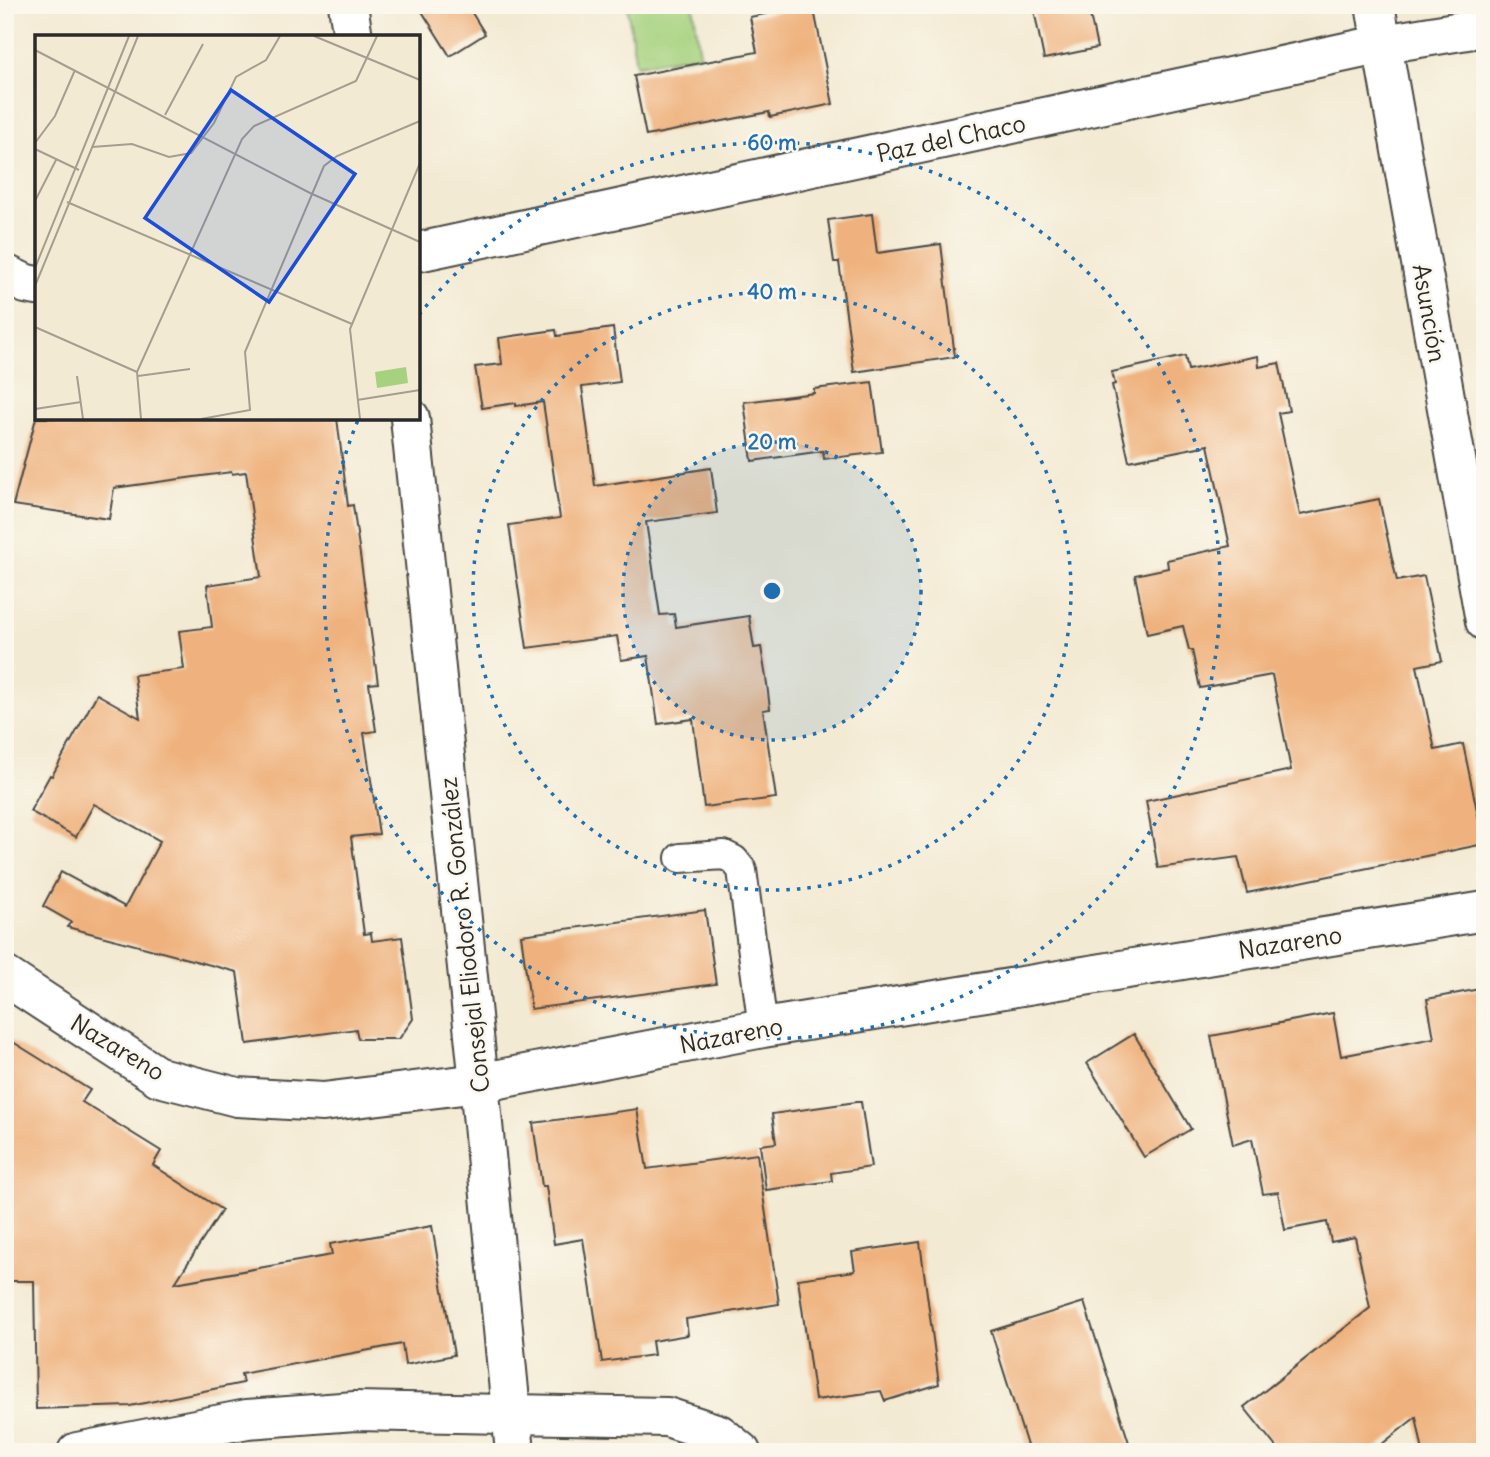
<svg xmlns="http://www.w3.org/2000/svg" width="1490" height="1457" font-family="Delius,sans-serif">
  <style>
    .green { fill: #a6d27f; stroke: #687e55; stroke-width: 2 }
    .building { fill: #efb27e }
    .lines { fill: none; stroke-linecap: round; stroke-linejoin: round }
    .lane-casing { stroke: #494844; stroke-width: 32 }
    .street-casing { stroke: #494844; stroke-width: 42 }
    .lane { stroke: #fff; stroke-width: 28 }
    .street { stroke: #fff; stroke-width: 38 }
    .ring { fill: none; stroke: #1f6fb2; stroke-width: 3.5; stroke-dasharray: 3.5 7 }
    .labels { text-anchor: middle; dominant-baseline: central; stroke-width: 5; stroke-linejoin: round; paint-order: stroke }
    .street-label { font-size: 24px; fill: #2b2b2b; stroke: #fbf7ec }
    .inset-road { fill: none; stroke: #a39e90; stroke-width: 2 }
    .view { fill: #1d4ed8; fill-opacity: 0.15; stroke: #1d4ed8; stroke-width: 3.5 }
    .inset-edge { fill: none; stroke: #2b2b2b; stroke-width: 3.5 }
    .centre { fill: #1f6fb2; stroke: #fbf7ec; stroke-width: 3.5 }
    .ring-label { font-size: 21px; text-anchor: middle; font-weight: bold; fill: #1f6fb2; stroke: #fbf7ec; stroke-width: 5; stroke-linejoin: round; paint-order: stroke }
  </style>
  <rect width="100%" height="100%" fill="#fbf7ec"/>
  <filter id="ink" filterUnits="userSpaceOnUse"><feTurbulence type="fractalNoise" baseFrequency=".0143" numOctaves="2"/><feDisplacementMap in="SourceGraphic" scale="14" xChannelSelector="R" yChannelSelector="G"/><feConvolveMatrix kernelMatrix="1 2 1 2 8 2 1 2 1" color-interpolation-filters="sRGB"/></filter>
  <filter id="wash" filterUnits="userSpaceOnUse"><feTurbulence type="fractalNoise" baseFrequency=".00686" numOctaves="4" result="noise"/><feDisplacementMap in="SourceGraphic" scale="28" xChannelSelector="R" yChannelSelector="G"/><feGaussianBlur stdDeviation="1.57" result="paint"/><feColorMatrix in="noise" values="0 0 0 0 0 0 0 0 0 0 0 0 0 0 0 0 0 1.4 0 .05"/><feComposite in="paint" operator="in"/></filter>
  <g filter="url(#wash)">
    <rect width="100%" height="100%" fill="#f3ead3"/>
    <!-- green -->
    <path class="green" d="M627,5H693L700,55L636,65Z"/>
    <g id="blocks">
      <!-- building -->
      <g class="building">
        <path d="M418,5H467L485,34L450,56Z"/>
        <path d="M808,5H813L833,104L770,117L769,112L646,136L634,76L757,52L750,17Z"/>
        <path d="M1033,5H1088L1097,48L1044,59Z"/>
        <path d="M872,214L877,253L941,244L955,357L854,372L839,262H834L828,220Z"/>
        <path d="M613,328L620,382L582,387L595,486L711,468L717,513L646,522L660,615L674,614L676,627L749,616L754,648L761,647L767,684L770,709L763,710L776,798L704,807L693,719L658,724L648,656L621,660L617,636L527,648L509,525L560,518L543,402L516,406V403L482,408L475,367L502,364L499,338L556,330L557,336Z"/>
        <path d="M1185,356L1188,370L1258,356L1259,367L1279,363L1289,411L1278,413L1300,515L1379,499L1397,581L1424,576L1442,661L1417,666L1435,750L1463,744L1484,844L1247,893L1238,857L1158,868L1146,801L1291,770L1272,675L1200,688L1192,650H1189L1183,626L1147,634L1135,575L1168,568L1167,560L1230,546L1208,445L1129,461L1112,385L1115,384L1112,372Z"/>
        <path d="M872,382L882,452L824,459L823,451L752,461L744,402L814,393V389Z"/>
        <path d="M36,418H337L348,506L353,505L378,683L369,684L376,731L364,733L379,834L351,837L364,934L371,933L372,941L402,937L413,1019L399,1039H358L356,1029L247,1044L237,972L67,927L71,922L43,906L61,872L125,907L160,841L94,804L76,837L30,811L50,775L52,776L97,694L140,718L134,675L184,669L179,631L212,627L207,585L261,577L246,472L232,474L231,472L114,488L109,519L13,505Z"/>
        <path d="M705,910L716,984L531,1009L521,935Z"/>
        <path d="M1485,988V1452H1423L1416,1417L1372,1452H1280L1244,1407L1370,1308L1355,1237L1331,1242L1327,1222L1285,1230L1278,1192L1263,1194L1252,1139L1233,1145L1211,1036L1333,1013L1341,1056L1434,1038L1427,999Z"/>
        <path d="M1134,1034L1191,1129L1144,1157L1087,1063Z"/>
        <path d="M5,1037L90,1090L82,1102L161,1151L153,1165L222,1210L175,1283L332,1255L330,1244L432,1226L454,1355L405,1365L402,1344L241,1374L243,1383L130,1406L36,1409L34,1281H5Z"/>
        <path d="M856,1102H861L871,1167L831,1173L832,1181L766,1190L760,1145L776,1143L772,1114Z"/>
        <path d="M637,1109L647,1169L757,1154L779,1304L686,1319L688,1335L652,1341L654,1355L602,1362L583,1239L554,1244L546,1186H542L533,1123Z"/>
        <path d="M920,1242L939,1384L885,1401L881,1391L815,1400L798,1279L855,1271L852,1252Z"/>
        <path d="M1084,1302L1132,1452H1029L991,1331Z"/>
      </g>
    </g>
  </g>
  <g filter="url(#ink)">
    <use href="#blocks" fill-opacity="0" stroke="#494844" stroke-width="2"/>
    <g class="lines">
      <!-- lane casing -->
      <g class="lane-casing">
        <path id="lane" d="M680,858L724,855L734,860L742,870L763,1028"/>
      </g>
      <!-- street casing -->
      <g class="street-casing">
        <g id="street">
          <path d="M348,5L353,37"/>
          <path d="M1375,5L1485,621"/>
          <path d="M418,252L1383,44L1485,27"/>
          <path d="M5,274L26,284L37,286"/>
          <path d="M410,418L479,1083L515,1452"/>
          <path d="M5,976L159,1077L237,1097L323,1102L479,1083L763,1028L1485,911"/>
          <path d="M77,1452L247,1419L355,1411L667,1417L719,1434L741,1452"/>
        </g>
      </g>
      <!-- lane -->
      <use href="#lane" class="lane"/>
      <!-- street -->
      <use href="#street" class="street"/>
    </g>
  </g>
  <!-- distance rings -->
  <circle cx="772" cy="591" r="149" fill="#1f6fb2" fill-opacity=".12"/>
  <g class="ring">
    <circle cx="772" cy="591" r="149"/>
    <circle cx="772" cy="591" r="299"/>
    <path d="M419 315A448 448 0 1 1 358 420"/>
  </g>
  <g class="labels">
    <!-- street labels -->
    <g class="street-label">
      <text transform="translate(951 138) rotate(-12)">Paz del Chaco</text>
      <text transform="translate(1430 313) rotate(80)">Asunción</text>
      <text transform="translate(464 935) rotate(-96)">Consejal Eliodoro R. González</text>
      <text transform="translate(1290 942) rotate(-9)">Nazareno</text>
      <text transform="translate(731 1035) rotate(-11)">Nazareno</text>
      <text transform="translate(118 1047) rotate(31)">Nazareno</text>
    </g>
  </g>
  <!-- overview -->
  <g transform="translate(35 35)">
    <rect width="385" height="385" fill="#f3ead3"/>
    <path d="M371,332L373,348L342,353L340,337Z" fill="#a6d27f"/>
    <path class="inset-road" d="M279,1L385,45M0,15L275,158L385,207M130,80L168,9M0,108L20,81L40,35M57,112L97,109L134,122L156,118L179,88L201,42L231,25L245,1M0,114L44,135M0,166L21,125M32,167L317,289M0,233L94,1M0,251L103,1M0,292L102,337M42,341L48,384M103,341L155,334M322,365L385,355M0,374L46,367M106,384L102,337L207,104L219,91L321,46L342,1M166,384L215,375L210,317L289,131L302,121L385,86M325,384L315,294L385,128"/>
    <path class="view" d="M196,55L320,139L234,267L110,183Z"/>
    <rect width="385" height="385" class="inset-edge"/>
  </g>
  <circle cx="772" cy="591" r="10" class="centre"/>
  <g class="ring-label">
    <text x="772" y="150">60 m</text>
    <text x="772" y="299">40 m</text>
    <text x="772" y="449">20 m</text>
  </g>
  <!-- margin -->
  <rect width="1490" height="1457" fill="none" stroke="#fbf7ec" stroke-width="28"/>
</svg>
